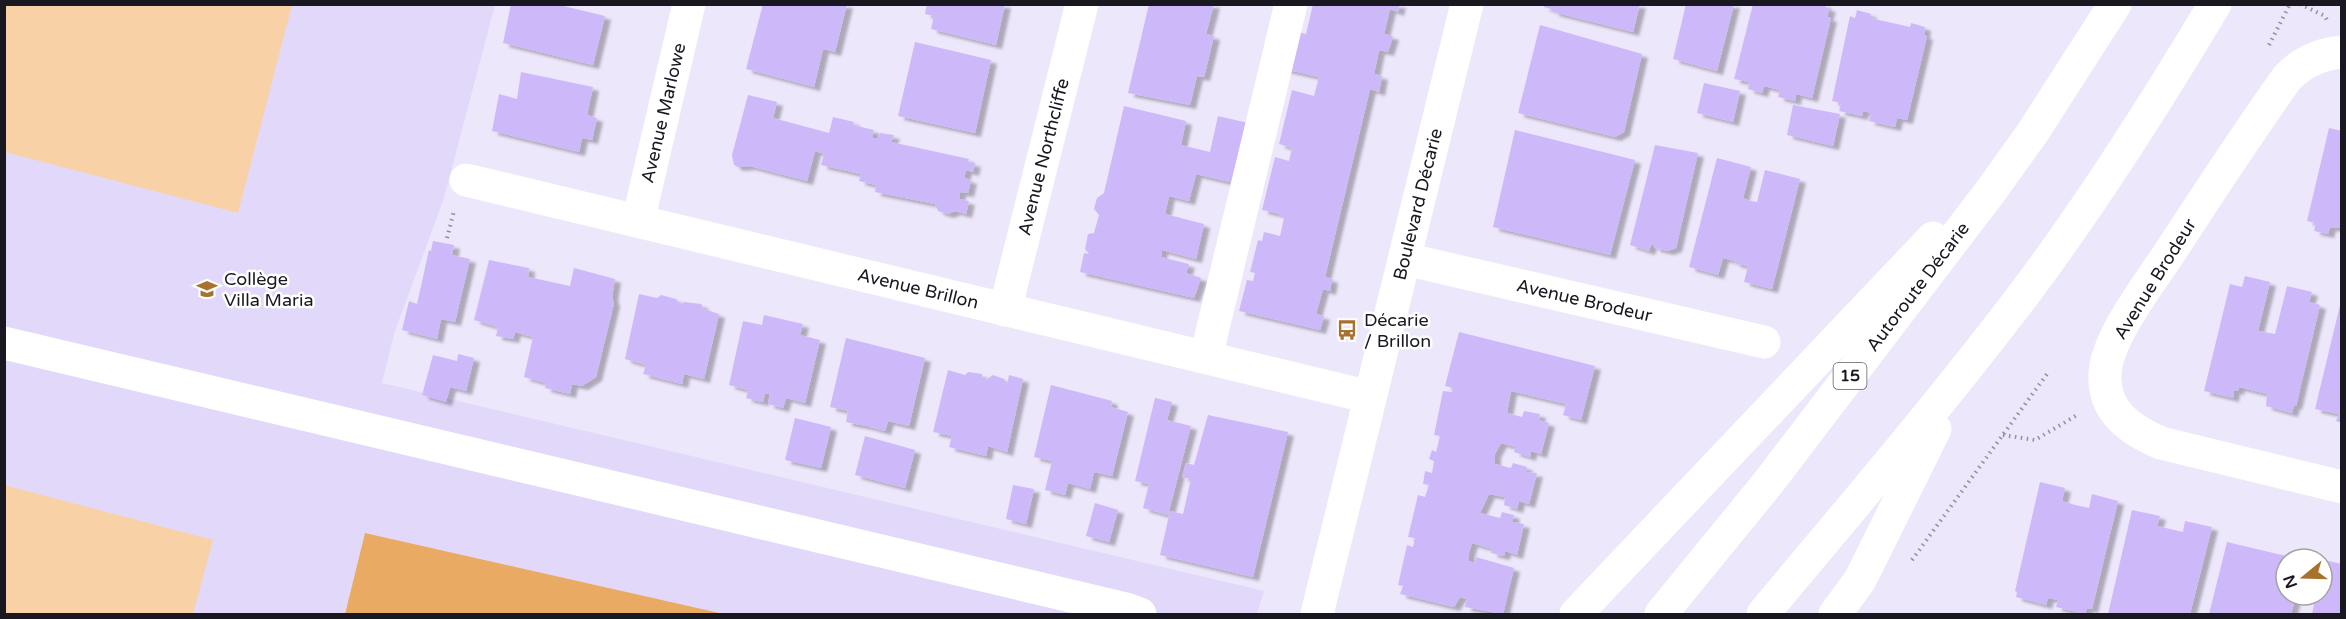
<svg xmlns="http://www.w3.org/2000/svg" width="2346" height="619" font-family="'Varela Round',sans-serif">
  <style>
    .built { fill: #e2d9fa }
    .green { fill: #f8d1a7 }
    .forest { fill: #e9ab63 }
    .building { fill: #cdb9fa; filter: url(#shadow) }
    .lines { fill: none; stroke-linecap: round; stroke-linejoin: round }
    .path { stroke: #948f9e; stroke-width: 4; stroke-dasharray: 1.5 4.5; stroke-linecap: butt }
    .minor { stroke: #fff; stroke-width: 33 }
    .major { stroke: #fff; stroke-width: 33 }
    .highway { stroke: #fff; stroke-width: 33 }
    .labels { text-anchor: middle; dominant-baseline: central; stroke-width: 5; stroke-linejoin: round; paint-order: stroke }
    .shield { fill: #fff; stroke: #5e5d62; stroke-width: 1.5 }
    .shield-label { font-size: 16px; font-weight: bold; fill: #19171f }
    .street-label { font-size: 18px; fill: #19171f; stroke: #fff }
    .poi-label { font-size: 18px; fill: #19171f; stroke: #fff; text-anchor: start }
  </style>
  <defs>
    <filter id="shadow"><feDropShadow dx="6" dy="4" stdDeviation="1.5" flood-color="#0004"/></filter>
  </defs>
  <rect width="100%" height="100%" fill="#ede7fb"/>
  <!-- built -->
  <path class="built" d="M4,5H495L444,198L394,334L382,383L1264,591L1257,614H724L365,533L345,614H5Z"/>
  <!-- green -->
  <g class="green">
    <path d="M4,5H292L238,213L5,152Z"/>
    <path d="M4,485L213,540L193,614H5Z"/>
  </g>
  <!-- forest -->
  <path class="forest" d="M365,533L724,614H345Z"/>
  <!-- building -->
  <g class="building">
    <path d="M511,4H555L605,16L593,65L503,43Z"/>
    <path d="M763,4H847L835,52L823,49L814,87L746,69Z"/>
    <path d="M927,4H1005L996,45L931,29L934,16L925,14Z"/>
    <path d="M1149,4H1214L1206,34L1214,36L1209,57L1204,77L1197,76L1190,105L1128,93Z"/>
    <path d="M1313,4H1400L1398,12L1390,9L1384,34L1393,36L1388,52L1379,50L1374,74L1382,76L1379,92L1370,89L1325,277L1332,279L1330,291L1323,289L1316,314L1324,316L1320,330L1239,311L1247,280L1253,281L1255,273L1250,272L1258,240L1262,241L1264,232L1280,236L1284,218L1279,217L1280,214L1262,210L1275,157L1289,161L1292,148L1279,144L1292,90L1314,96L1319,77L1284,69L1294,31L1306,34Z"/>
    <path d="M1545,4H1640L1633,32L1553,12L1554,10L1544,7Z"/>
    <path d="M1686,4H1734L1717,71L1673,59Z"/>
    <path d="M1753,4H1825V7L1830,8L1827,17L1831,18L1812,98L1796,94L1795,101L1778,97L1780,90L1764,86L1762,93L1748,89L1749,82L1734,79Z"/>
    <path d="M1857,10L1871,14L1870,18L1910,27L1911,23L1925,27L1924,35L1927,36L1907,120L1897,118L1895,127L1869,121L1871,113L1863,111L1862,116L1839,111L1841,103L1832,101L1850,16L1855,18Z"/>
    <path d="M1540,25L1642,54L1624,132L1615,137L1518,113Z"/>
    <path d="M915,42L991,60L975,133L898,116Z"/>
    <path d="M521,72L593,87L587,115L597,118L592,140L582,138L579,152L492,131L499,94L517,99Z"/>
    <path d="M1704,83L1740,91L1733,122L1697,113Z"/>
    <path d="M748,95L777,102L773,118L829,133L833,117L854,122L853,125L874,130L872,138H878L880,133L894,135L891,142L969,159L968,162L975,163L973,172L966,170L964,178L971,180L968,193L960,192L959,199L969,201L966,214L955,211L948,214L938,211L935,204L875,192L876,185L859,181L861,174L821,165L824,154L815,151L807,181L750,166L738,167L734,165L732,155Z"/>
    <path d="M1793,105L1840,114L1833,146L1787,135Z"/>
    <path d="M1124,106L1186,121L1181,145L1210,152L1218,116L1248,123L1234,183L1196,174L1189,201L1169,196L1165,214L1204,224L1196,259L1162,250L1161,257L1189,264L1186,273L1201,278L1194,298L1080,272L1084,253L1089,254L1085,249L1088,234L1094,233L1099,215L1094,209L1097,198L1104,193Z"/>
    <path d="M2329,128L2342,131V228L2330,227L2328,234L2314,231L2316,223L2307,221Z"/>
    <path d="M1515,130L1635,160L1610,255L1493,227Z"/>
    <path d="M1655,145L1698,153L1676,248L1668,251L1655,248L1652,243L1649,251L1630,245Z"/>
    <path d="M1717,158L1751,167L1743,198L1750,201L1757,202L1765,170L1800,179L1772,289L1744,282L1748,266L1734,263L1735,261L1723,258L1718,275L1689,267Z"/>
    <path d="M433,241L454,245L452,255L470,259L455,322L441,319L437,339L402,330L409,301L417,304L429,250L431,251Z"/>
    <path d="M489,260L529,268L528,277L570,286L574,268L615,279L612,297L614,303L596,377L582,386L572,384L570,394L545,388L546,383L524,377L533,337L515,332L513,339L496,336L498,327L474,320Z"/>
    <path d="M2245,276L2270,282L2258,331L2275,334L2287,286L2312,292L2309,302L2320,305L2296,406L2294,405L2292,413L2266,406L2267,394L2239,387L2238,391L2234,390L2233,398L2204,391L2230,284L2242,287Z"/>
    <path d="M639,294L657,298L661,295L676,299L680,304L685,302L701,304L704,309L719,314L704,379L684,374L682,384L643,374L646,365L625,359Z"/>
    <path d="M2341,301H2342V423L2336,421L2339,414L2315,409Z"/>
    <path d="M764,315L803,324L800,335L820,340L805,403L786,398L783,408L768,404L770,394L765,393L763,402L758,401L746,398L748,390L729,385L743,321L762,325Z"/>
    <path d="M1459,332L1595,366L1581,420L1563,415L1566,404L1511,391L1507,413L1522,417L1524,411L1540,414L1539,420L1549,423L1541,454L1531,451L1530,457L1514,452L1516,447L1501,443L1495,454V464L1511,468L1513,463L1527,467L1526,472L1537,473L1529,504L1519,501L1517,509L1504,505L1505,497L1489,494L1480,513L1500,518L1502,512L1514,515L1512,522L1524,524L1517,555L1505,551L1504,556L1491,553L1493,549L1472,543L1469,553V561L1475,563L1476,557L1514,568L1503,614L1465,607L1467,599L1460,597L1454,607L1400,594L1403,586L1398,585L1407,545L1413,547L1415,538L1408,537L1418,495L1425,497L1429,485L1423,484L1425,471L1432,473L1434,461L1429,459L1432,450L1436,452L1440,436L1434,435L1443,391L1452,392L1453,388L1445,386Z"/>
    <path d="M846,338L925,358L909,426L888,421L885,431L867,426L846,422L848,411L830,407Z"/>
    <path d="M458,354L474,358L466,391L450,387L446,402L422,395L433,355L457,361Z"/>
    <path d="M948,370L965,375L968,372L982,374V378L987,379L993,375L1004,379L1007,385L1009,375L1023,379L1007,452L988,446L986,456L949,447L952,436L933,432Z"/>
    <path d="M1051,385L1112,401L1111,407L1128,412L1112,476L1094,472L1090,489L1068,483L1065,495L1045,490L1052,461L1034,457Z"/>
    <path d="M1155,398L1172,402L1167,420L1191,426L1168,515L1143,508L1149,484L1135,481Z"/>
    <path d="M1208,415L1288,432L1253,577L1160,555L1170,511L1183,514L1191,479L1182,477L1186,463L1194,465Z"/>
    <path d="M795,418L831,427L821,468L785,460Z"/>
    <path d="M865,436L915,450L905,488L855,475Z"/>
    <path d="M2040,482L2065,488L2062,501L2075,505L2089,508L2092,494L2118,501L2092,609L2087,608L2085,614L2056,607L2058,600L2048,598L2046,605L2016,597L2017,592L2015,591Z"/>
    <path d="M1013,485L1034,489L1026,524L1006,519Z"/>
    <path d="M1095,503L1118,510L1109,542L1086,536Z"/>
    <path d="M2132,510L2160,516L2157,526L2183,532L2185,521L2212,527L2190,614H2108Z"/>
    <path d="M2227,542L2294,558L2286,559V595H2296L2291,614H2209Z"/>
    <path d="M2324,560L2342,564V614H2312L2316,595H2322Z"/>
  </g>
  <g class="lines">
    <!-- path -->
    <g class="path">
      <path d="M2300,4L2325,16L2327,20"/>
      <path d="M2269,45L2290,4"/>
      <path d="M447,238L454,211"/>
      <path d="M2003,435L2035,440L2079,414"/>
      <path d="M1912,560L2047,374"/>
    </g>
    <!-- minor -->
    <g class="minor">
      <path d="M2342,52C2320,54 2302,62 2287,78C2247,134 2209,192 2172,249C2152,280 2106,338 2105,374C2103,411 2130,430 2161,443L2342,487"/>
      <path id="s1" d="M466,180L1370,397"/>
      <path id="s2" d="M638,221L689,4"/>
      <path id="s3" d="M1405,259L1764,342"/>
      <path id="s4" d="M1005,310L1082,4"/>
      <path d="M4,343L1126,609L1140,614"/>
      <path d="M1206,357L1291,4"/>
    </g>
    <!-- major -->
    <path class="major" id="s5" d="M1317,614L1467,4"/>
    <!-- highway -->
    <g class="highway">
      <path d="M1576,614L1933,238"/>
      <path id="s6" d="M1661,614L1768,483L1990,192L2033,132L2115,4"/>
      <path d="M1763,614C1853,506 1945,399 2030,286C2097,196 2157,101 2215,4"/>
      <path d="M1835,614L1860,580L1935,429"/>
    </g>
  </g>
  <!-- icons -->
  <defs>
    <g id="school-bare" transform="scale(1.62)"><path d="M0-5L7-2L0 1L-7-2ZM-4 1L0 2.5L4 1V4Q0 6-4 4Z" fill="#a8712d" stroke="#fff" stroke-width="2.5" paint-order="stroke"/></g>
    <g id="bus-bare" transform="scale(1.62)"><path d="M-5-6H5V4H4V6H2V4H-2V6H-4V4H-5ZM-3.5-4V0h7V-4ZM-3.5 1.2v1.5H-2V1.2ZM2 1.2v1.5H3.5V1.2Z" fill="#a8712d" stroke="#fff" stroke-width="2.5" paint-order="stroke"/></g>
  </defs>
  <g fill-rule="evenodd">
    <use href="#school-bare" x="207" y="289"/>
    <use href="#bus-bare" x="1347" y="330"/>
  </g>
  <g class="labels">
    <!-- shield labels -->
    <rect class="shield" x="1833.5" y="363" width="33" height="26" rx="4.5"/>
    <g class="shield-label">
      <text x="1850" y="376">15</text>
    </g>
    <!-- street labels -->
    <g class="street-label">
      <text stroke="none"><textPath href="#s2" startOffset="111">Avenue Marlowe</textPath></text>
      <text stroke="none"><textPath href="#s4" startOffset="158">Avenue Northcliffe</textPath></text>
      <text stroke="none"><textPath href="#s5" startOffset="422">Boulevard Décarie</textPath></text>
      <text transform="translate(2155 279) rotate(-58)">Avenue Brodeur</text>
      <text stroke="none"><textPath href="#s6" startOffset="416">Autoroute Décarie</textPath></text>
      <text stroke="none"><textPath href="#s1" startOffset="465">Avenue Brillon</textPath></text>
      <text stroke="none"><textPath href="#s3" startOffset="184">Avenue Brodeur</textPath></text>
    </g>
    <!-- poi labels -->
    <g class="poi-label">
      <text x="224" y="279">Collège<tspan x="224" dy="21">Villa Maria</tspan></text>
      <text x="1364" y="320">Décarie<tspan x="1364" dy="21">/ Brillon</tspan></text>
    </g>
  </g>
  <!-- border -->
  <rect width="2346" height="619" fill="none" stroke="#19171f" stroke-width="12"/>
  <!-- north arrow -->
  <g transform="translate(2304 577) rotate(251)"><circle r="28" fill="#ffffff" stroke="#a3a2a5" stroke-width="1.5"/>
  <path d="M0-4.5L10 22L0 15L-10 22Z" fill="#a8712d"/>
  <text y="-9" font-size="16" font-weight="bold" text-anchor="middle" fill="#19171f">N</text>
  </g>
</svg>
